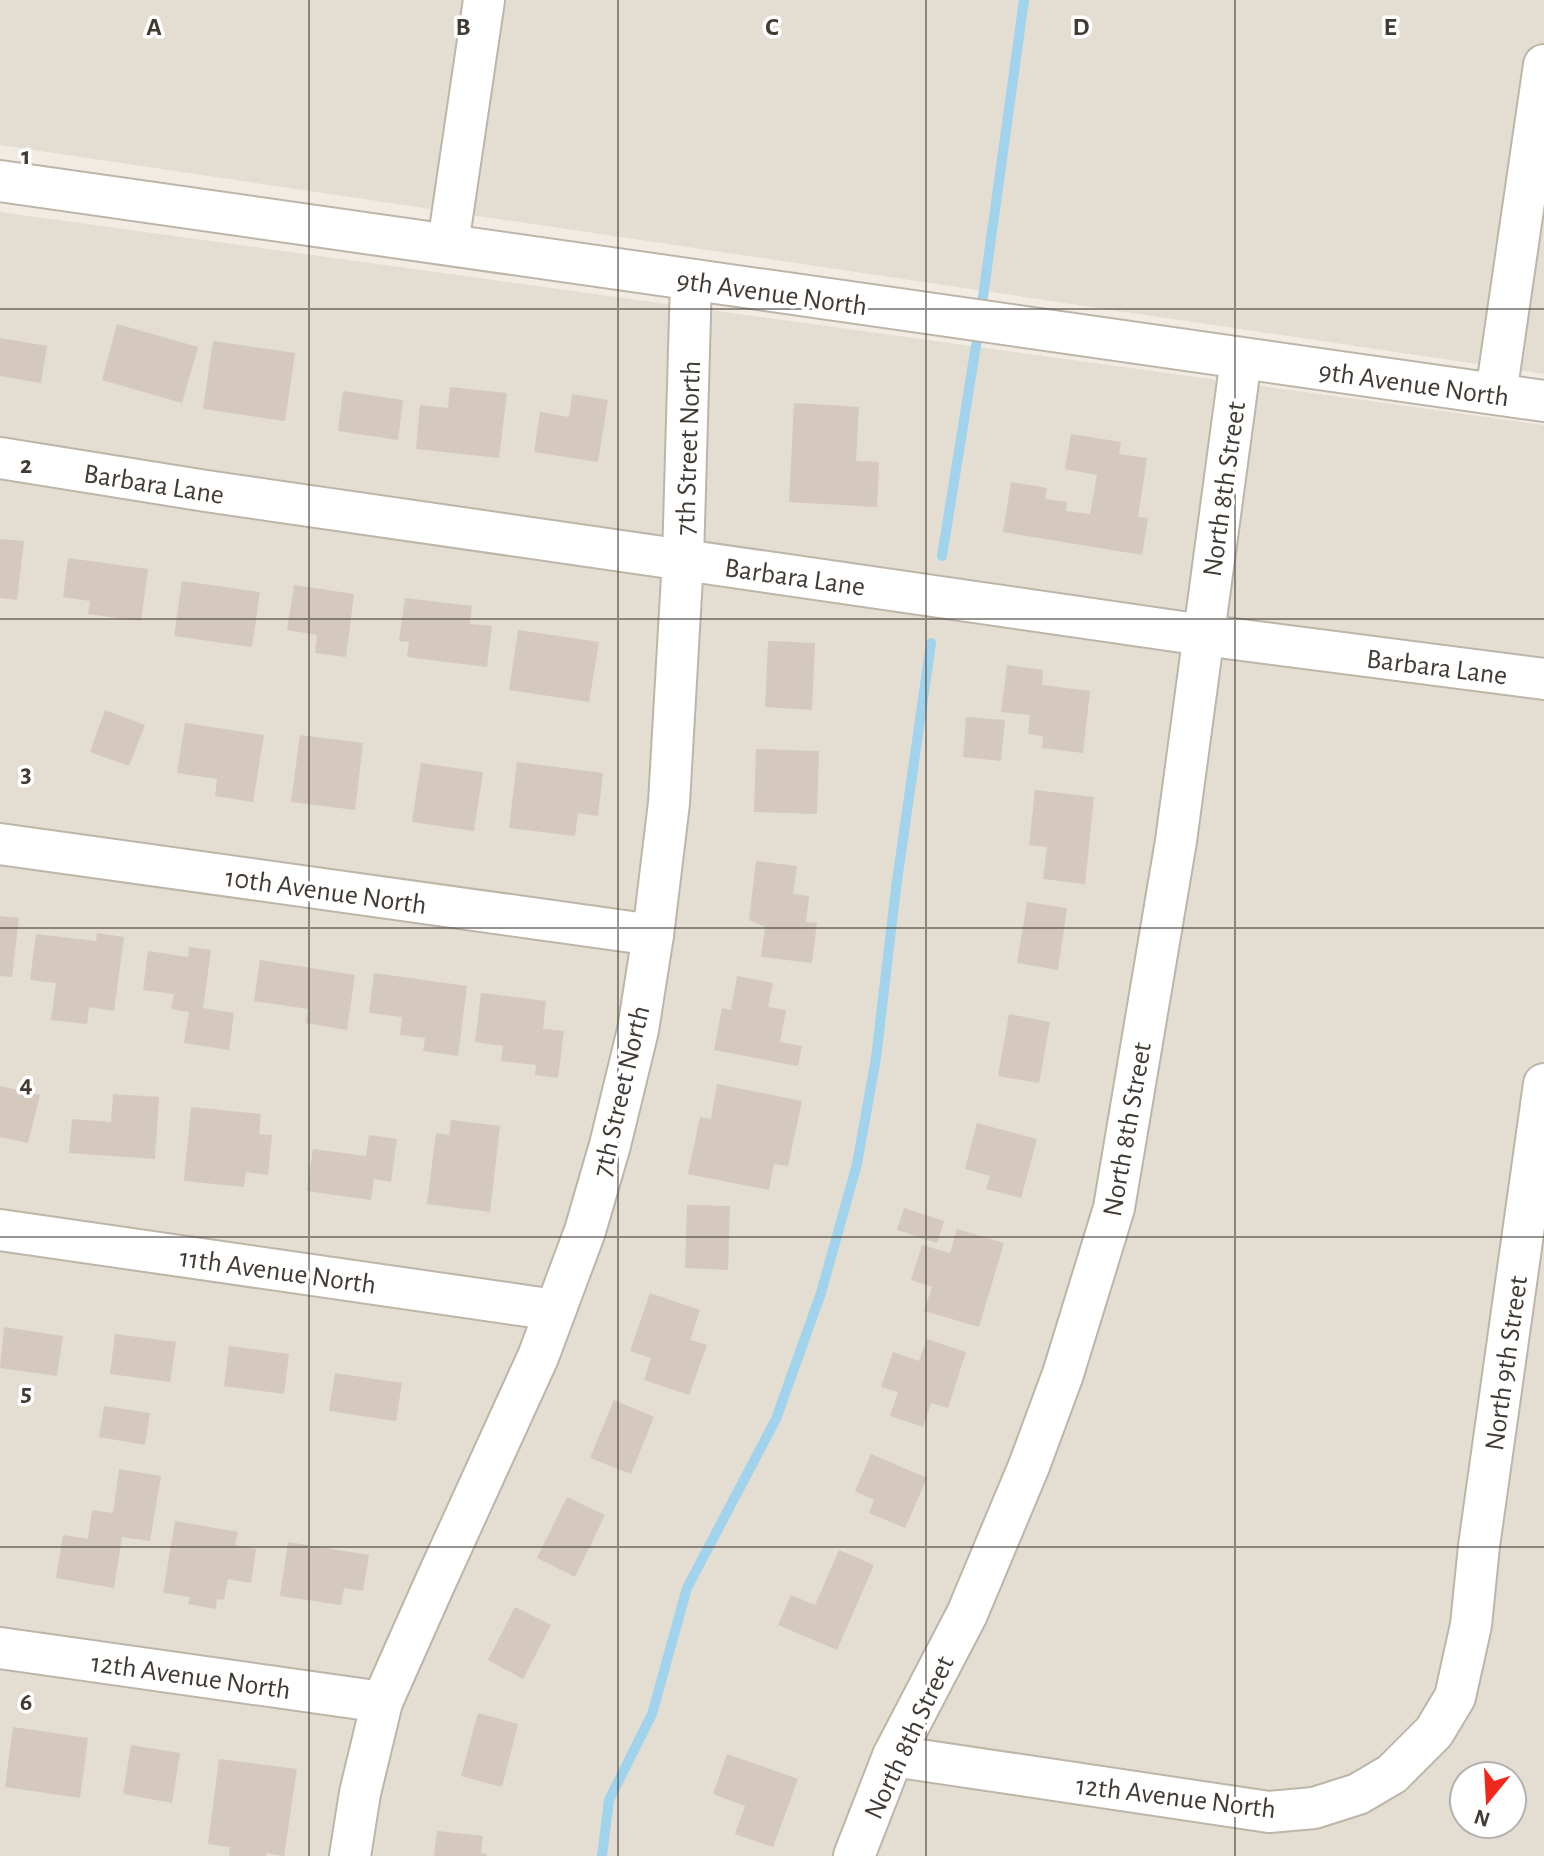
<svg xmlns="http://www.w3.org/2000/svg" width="1544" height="1856" viewBox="0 0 1544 1856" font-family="'Alegreya Sans',sans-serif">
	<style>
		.residential { fill: #e4ddd1; fill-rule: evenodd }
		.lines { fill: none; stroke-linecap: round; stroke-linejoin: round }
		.stream { stroke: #a1d4ec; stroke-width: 10 }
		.building { fill: #d4c9bc }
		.street-casing { stroke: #beb5a9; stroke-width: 44 }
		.street { stroke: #fff; stroke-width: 40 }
		.grid { fill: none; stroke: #423b34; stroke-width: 2; stroke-opacity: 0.55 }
		.labels { text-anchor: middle; stroke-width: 7; stroke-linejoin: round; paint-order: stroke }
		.street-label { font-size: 28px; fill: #423b34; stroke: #fff }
		.grid-label { font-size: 26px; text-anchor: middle; font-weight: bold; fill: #423b34; stroke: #fff; stroke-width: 7; stroke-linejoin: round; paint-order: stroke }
	</style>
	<rect width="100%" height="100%" fill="#f1ebe3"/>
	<g class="residential">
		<path d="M0 0H1544V374L0 145Z"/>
		<path d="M0 212 1544 425V1856H0ZM1464 1776H1512V1824H1464Z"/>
	</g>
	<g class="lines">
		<g class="stream">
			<path d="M981 311 1024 0"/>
			<path d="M942 556 979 327"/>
			<path d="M602 1856 609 1800 652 1714 687 1588 776 1419 821 1293 857 1164 876 1058 896 888 931 643"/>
		</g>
	</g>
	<g class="building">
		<path d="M117 324 198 347 182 403 102 380Z"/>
		<path d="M0 338 47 346 41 383 0 376Z"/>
		<path d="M213 341 295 353 285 421 203 409Z"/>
		<path d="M450 387 507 393 499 458 416 449 420 405 448 408Z"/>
		<path d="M343 391 403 400 398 440 338 431Z"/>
		<path d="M572 394 608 400 598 462 534 452 540 412 569 417Z"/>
		<path d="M794 403 859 407 856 461 879 462 877 507 789 502Z"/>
		<path d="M1071 434 1121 442 1119 454 1147 458 1138 517 1148 518 1142 555 1003 532 1011 482 1047 488 1045 499 1067 502 1066 511 1090 514 1097 475 1065 469Z"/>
		<path d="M0 539 24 541 17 600 0 598Z"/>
		<path d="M68 558 148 569 141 621 88 614 90 601 63 597Z"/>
		<path d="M182 581 260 592 252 647 174 636Z"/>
		<path d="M294 585 354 594 346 657 315 653 317 635 287 630Z"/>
		<path d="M405 598 472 606 470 624 492 626 487 667 407 657 409 642 399 641Z"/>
		<path d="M518 630 599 642 589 702 509 690Z"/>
		<path d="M768 641 815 643 812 710 765 707Z"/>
		<path d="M1007 665 1043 670 1042 685 1090 691 1083 753 1042 748 1043 736 1028 734 1030 715 1001 712Z"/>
		<path d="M105 710 145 725 129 766 90 752Z"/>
		<path d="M966 717 1005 720 1001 761 963 757Z"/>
		<path d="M185 723 264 735 253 802 215 796 217 779 177 773Z"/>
		<path d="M300 735 363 743 355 810 291 802Z"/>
		<path d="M756 749 819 751 817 814 754 812Z"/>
		<path d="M517 762 603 773 598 816 578 813 575 836 509 828Z"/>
		<path d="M421 763 483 772 474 831 412 822Z"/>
		<path d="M1035 790 1094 797 1085 884 1043 879 1047 847 1029 845Z"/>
		<path d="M756 861 797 866 793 894 809 896 806 922 817 923 812 963 761 957 765 927 749 920Z"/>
		<path d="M1027 902 1067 908 1058 970 1017 963Z"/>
		<path d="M0 916 19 918 12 977 0 976Z"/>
		<path d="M97 933 124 937 114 1011 89 1007 87 1024 51 1020 56 983 30 980 36 934 96 941Z"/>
		<path d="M189 947 211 950 203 1008 234 1013 229 1050 184 1043 189 1012 171 1009 174 994 143 990 148 951 188 957Z"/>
		<path d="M260 960 355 975 347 1030 306 1023 308 1009 254 1001Z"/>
		<path d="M374 973 467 986 458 1056 423 1051 425 1038 400 1035 402 1017 369 1013Z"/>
		<path d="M737 976 773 983 768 1007 786 1010 780 1042 802 1046 798 1066 714 1050 722 1008 731 1010Z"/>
		<path d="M481 993 546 1001 543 1029 564 1031 558 1078 535 1075 536 1065 501 1061 503 1046 475 1042Z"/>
		<path d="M1009 1014 1050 1022 1039 1083 998 1076Z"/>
		<path d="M717 1084 802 1101 788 1166 774 1164 769 1190 688 1174 700 1117 711 1119Z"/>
		<path d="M0 1086 40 1095 28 1143 0 1137Z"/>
		<path d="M113 1094 159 1097 155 1159 69 1153 72 1119 111 1122Z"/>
		<path d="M191 1107 261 1114 259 1134 272 1135 268 1175 246 1172 244 1187 184 1181Z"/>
		<path d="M451 1120 500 1126 490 1212 427 1204 436 1133 449 1135Z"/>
		<path d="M977 1123 1037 1139 1021 1198 986 1189 990 1176 965 1169Z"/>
		<path d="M369 1135 397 1139 391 1182 374 1179 371 1200 307 1191 313 1149 366 1156Z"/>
		<path d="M687 1205 730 1206 728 1270 685 1268Z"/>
		<path d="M904 1208 944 1221 937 1243 897 1230Z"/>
		<path d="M957 1229 1004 1243 979 1327 924 1311 932 1287 911 1280 922 1245 950 1253Z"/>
		<path d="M650 1293 700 1310 690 1340 707 1345 689 1395 644 1380 651 1358 630 1351Z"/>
		<path d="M4 1327 63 1336 57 1376 0 1368Z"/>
		<path d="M115 1334 176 1342 170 1382 110 1374Z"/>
		<path d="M927 1339 966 1352 948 1408 931 1403 923 1427 890 1416 898 1392 881 1387 893 1352 919 1361Z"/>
		<path d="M229 1346 289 1354 284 1394 224 1386Z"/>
		<path d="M335 1373 402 1383 396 1421 329 1411Z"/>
		<path d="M614 1400 654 1417 631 1474 590 1458Z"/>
		<path d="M104 1406 150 1413 145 1445 99 1437Z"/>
		<path d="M871 1454 927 1478 905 1528 869 1513 874 1500 855 1491Z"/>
		<path d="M119 1469 161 1476 150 1541 122 1537 114 1588 56 1578 63 1535 88 1539 92 1510 113 1513Z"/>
		<path d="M567 1497 605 1515 575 1577 537 1558Z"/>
		<path d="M175 1521 238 1532 235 1545 256 1549 251 1583 228 1579 224 1600 217 1599 216 1609 188 1604 190 1597 163 1593Z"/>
		<path d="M288 1542 369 1555 363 1591 344 1588 341 1605 280 1596Z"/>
		<path d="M839 1550 874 1565 837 1650 778 1625 791 1595 815 1605Z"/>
		<path d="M515 1607 551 1625 523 1679 488 1660Z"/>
		<path d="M478 1713 518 1724 502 1787 461 1776Z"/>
		<path d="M13 1727 88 1738 80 1798 5 1787Z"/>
		<path d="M131 1745 180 1753 172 1803 123 1794Z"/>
		<path d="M727 1754 798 1779 773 1847 735 1834 745 1806 713 1794Z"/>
		<path d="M219 1759 297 1769 284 1856 266 1853V1856H229L230 1847 208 1844Z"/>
		<path d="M437 1831 483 1836 481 1853 487 1854V1856H434Z"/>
	</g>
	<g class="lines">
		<defs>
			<g id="street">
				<path d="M0 181 1544 401"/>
				<path d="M448 244 484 0"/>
				<path d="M1496 394 1544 65"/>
				<path d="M0 458 206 491 1203 635 1544 679"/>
				<path d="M0 844 653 935"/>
				<path d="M0 1230 555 1310"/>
				<path d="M0 1648 382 1702"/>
				<path d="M893 1756 1269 1812 1314 1808 1358 1794 1392 1774 1434 1732 1455 1697 1471 1625 1479 1546 1544 1084"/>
				<path d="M350 1856 360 1793 382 1702 434 1585 538 1357 585 1231 610 1145 638 1030 653 935 669 803 683 559 691 281"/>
				<path d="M854 1856 893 1756 967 1614 1029 1466 1063 1374 1114 1208 1176 841 1241 359"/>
			</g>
		</defs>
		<use href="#street" class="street-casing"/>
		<use href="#street" class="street"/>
	</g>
	<path class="grid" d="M309 0V1856M618 0V1856M926 0V1856M1235 0V1856M0 309H1544M0 619H1544M0 928H1544M0 1237H1544M0 1547H1544"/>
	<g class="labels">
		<g class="street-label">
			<text transform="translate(772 292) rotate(8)" y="10">9th Avenue North</text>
			<text transform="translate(1414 383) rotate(8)" y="10">9th Avenue North</text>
			<text transform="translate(687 448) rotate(-88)" y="10">7th Street North</text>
			<text transform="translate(154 483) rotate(9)" y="10">Barbara Lane</text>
			<text transform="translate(1223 489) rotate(-82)" y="10">North 8th Street</text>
			<text transform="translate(795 576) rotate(8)" y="10">Barbara Lane</text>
			<text transform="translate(1437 666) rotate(7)" y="10">Barbara Lane</text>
			<text transform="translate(326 890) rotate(8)" y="10">10th Avenue North</text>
			<text transform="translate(620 1091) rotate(-77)" y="10">7th Street North</text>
			<text transform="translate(1126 1129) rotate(-80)" y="10">North 8th Street</text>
			<text transform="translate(278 1270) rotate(8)" y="10">11th Avenue North</text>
			<text transform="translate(1505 1363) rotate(-82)" y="10">North 9th Street</text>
			<text transform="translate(191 1675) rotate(8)" y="10">12th Avenue North</text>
			<text transform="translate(908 1737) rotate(-65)" y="10">North 8th Street</text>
			<text transform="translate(1176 1796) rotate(7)" y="10">12th Avenue North</text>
		</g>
	</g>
	<g class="grid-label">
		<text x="154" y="35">A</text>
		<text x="463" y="35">B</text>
		<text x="772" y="35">C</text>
		<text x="1081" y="35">D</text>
		<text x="1390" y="35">E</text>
		<text x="26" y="164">1</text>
		<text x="26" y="473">2</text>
		<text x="26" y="782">3</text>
		<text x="26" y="1092">4</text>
		<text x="26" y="1401">5</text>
		<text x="26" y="1710">6</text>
	</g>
	<g transform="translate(1488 1800) rotate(198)"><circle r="38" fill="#ffffff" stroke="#b3b1ae" stroke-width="2"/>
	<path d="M0-6L14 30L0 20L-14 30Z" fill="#f0281b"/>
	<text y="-12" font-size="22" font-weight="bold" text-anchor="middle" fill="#423b34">N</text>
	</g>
</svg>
